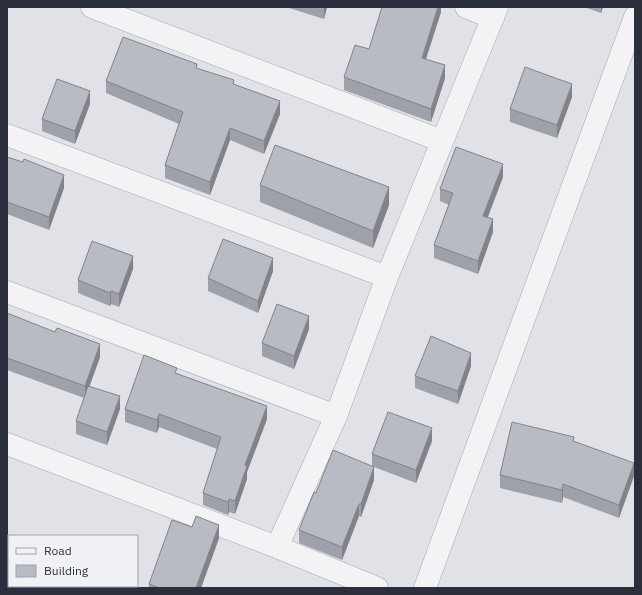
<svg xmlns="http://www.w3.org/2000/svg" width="642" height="595" viewBox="0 0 642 595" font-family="'IBM Plex Sans',sans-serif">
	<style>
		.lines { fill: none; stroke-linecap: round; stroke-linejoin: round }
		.minor-casing { stroke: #a6a9b1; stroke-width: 23 }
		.minor { stroke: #f3f3f6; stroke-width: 22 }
		.wall { fill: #9ea1a9 }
		.shaded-wall { fill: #818389 }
		.building { fill: #b8bbc4; stroke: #818389 }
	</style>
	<rect width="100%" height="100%" fill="#e0e2e8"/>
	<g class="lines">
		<defs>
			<g id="minor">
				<path d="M92 7 442 141"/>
				<path d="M466 7 493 18"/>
				<path d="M7 135 387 277"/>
				<path d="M7 292 336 416 387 277 497 7"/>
				<path d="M7 444 277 547 377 588"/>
				<path d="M277 547 336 416"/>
				<path d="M425 588 635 17"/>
			</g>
		</defs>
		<use href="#minor" class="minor-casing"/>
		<use href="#minor" class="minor"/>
	</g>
	<g class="wall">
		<path d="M286 7H327L324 19Z"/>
		<path d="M441 7V12L426 59 445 78 431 122 344 90V77L369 49Z"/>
		<path d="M584 7H603L601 13Z"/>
		<path d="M197 68 234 84 280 114 264 154 230 140 210 195 165 178V165L179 124 106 93V81Z"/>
		<path d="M572 97 557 138 510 122V109Z"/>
		<path d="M90 104 75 144 42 131V119Z"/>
		<path d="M7 157 64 188 49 230 7 214Z"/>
		<path d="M503 177 488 217 493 232 478 274 434 258V245L449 205 440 201V189Z"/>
		<path d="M260 185 389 205 373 248 260 202Z"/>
		<path d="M133 269 119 307 111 304 110 306 78 293V280Z"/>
		<path d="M273 271 258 313 208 291V278Z"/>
		<path d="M7 313 100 357 89 386 120 409 107 445 76 434V421L84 398 7 370Z"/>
		<path d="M309 329 294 369 262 356V343Z"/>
		<path d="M471 366 458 404 415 388V376Z"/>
		<path d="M177 373 267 419 247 472V479L235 514 229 512 228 515 203 505V493L217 449 159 427 157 433 125 422V409Z"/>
		<path d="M432 441 416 483 374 467V480L361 517 359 516 342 560 299 543V530L372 466V454Z"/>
		<path d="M574 441 634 476 619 518 563 497 562 503 500 488V475Z"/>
		<path d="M192 527 219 538 201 588H149V584Z"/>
	</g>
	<g class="shaded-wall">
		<path d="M324 7H327L324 19Z"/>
		<path d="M438 7H441V12L422 71V58Z"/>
		<path d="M601 7H603L601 13Z"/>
		<path d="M445 65V78L431 122V109Z"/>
		<path d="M572 84V97L557 138V125Z"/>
		<path d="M90 91V104L75 144V131Z"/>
		<path d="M280 101V114L264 154V141Z"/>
		<path d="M230 128V140L210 195V182Z"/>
		<path d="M503 164V177L483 229V216Z"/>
		<path d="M64 175V188L49 230V217Z"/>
		<path d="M389 187V205L373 248V231Z"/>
		<path d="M493 219V232L478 274V261Z"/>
		<path d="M133 256V269L119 307V294Z"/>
		<path d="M273 258V271L258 313V301Z"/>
		<path d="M111 291V304L110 306V293Z"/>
		<path d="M309 316V329L294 369V356Z"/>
		<path d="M100 344V357L85 399V386Z"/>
		<path d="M471 353V366L458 404V391Z"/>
		<path d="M120 396V409L107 445V432Z"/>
		<path d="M267 406V419L247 472V479L235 514V501L245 465Z"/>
		<path d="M159 414V427L157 433V420Z"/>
		<path d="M432 428V441L416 483V470Z"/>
		<path d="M634 463V476L619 518V505Z"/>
		<path d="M374 467V480L361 517V504Z"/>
		<path d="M563 484V497L562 503V490Z"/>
		<path d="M229 499V512L228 515V502Z"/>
		<path d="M359 504V516L342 560V547Z"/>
		<path d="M219 525V538L201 588H196Z"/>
	</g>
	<g class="building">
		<path d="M382 7H438L422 58 445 65 431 109 344 77 355 45 369 49Z"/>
		<path d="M123 37 197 64 196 68 234 80 233 84 280 101 264 141 230 128 210 182 165 165 183 112 106 81Z"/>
		<path d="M525 67 572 84 557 125 510 109Z"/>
		<path d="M57 79 90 91 75 131 42 119Z"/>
		<path d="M275 145 389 187 373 231 260 185Z"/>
		<path d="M456 147 503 164 483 216 493 219 478 261 434 245 453 193 440 189Z"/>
		<path d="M7 157 23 162 24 159 64 175 49 217 7 202Z"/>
		<path d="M223 239 273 258 258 301 208 278Z"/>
		<path d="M92 241 133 256 119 294 111 291 110 293 78 280Z"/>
		<path d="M277 304 309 316 294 356 262 343Z"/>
		<path d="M7 313 55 332 57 328 100 344 85 386 7 358Z"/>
		<path d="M431 336 471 353 458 391 415 376Z"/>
		<path d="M144 355 177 368 175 373 267 406 245 465 247 466 235 501 229 499 228 502 203 493 221 437 159 414 157 420 125 409Z"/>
		<path d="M88 386 120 396 107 432 76 421Z"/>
		<path d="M388 412 432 428 416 470 372 454Z"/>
		<path d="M512 422 574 437 573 441 634 463 619 505 563 484 562 490 500 475Z"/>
		<path d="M333 450 374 467 361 504H359L342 547 299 530 314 492 316 493Z"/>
		<path d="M196 516 219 525 196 588H159L149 584 172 520 192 527Z"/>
	</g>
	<rect width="642" height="595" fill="none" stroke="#2b2f3d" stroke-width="16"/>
	<rect x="8" y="535" width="130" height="52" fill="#f0f1f5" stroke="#a1a3ab"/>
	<rect x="16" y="548" width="20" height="6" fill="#f3f3f6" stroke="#a1a3ab"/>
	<text x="44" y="555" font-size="12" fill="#2b2f3d">Road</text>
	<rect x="16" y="565" width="20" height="12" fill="#b8bbc4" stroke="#a1a3ab"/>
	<text x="44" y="575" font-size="12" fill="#2b2f3d">Building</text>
</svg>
